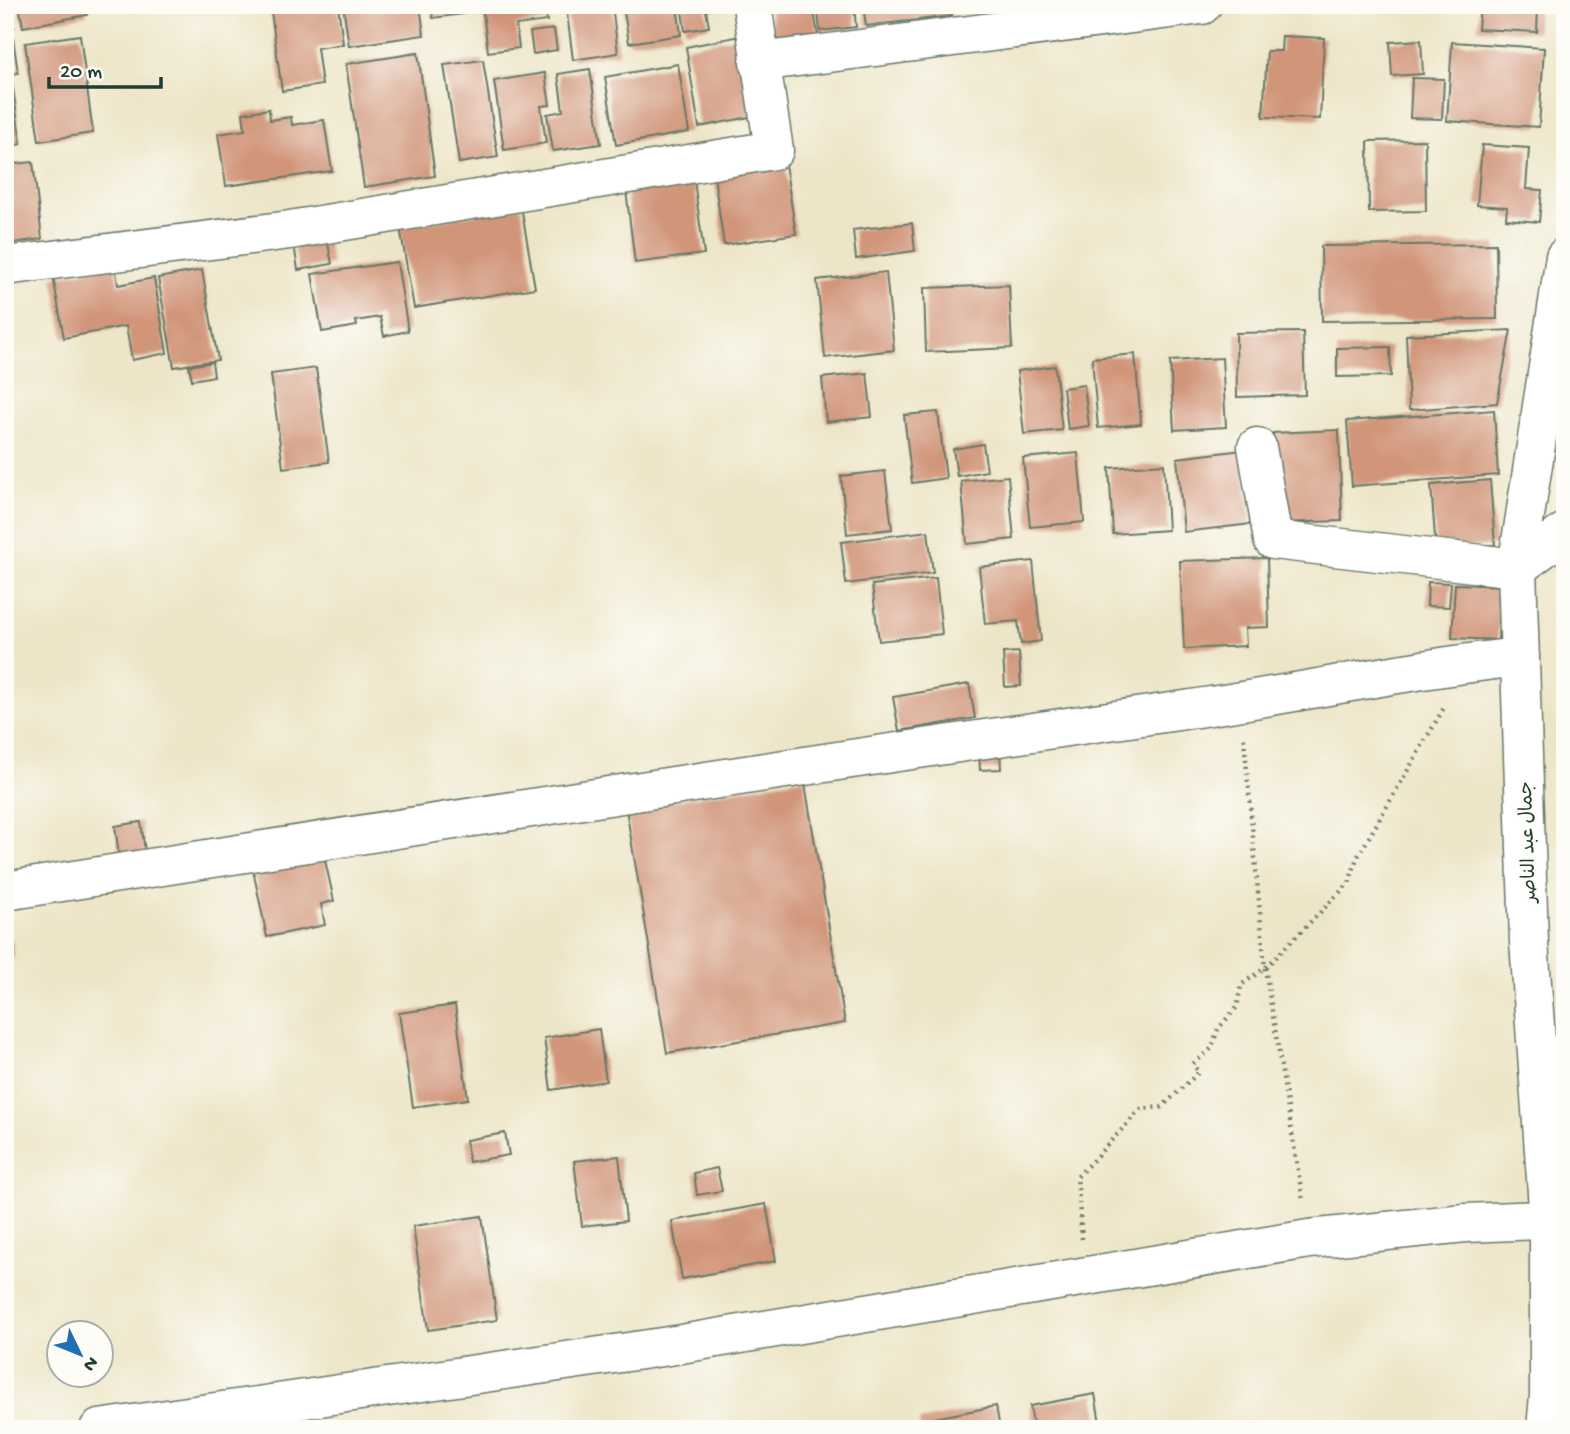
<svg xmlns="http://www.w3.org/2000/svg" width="1570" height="1434" viewBox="0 0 1570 1434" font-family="'Gochi Hand','Playpen Sans Arabic',sans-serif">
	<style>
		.building { fill: #d1967a }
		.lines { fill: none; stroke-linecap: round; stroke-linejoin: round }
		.minor-casing { stroke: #677867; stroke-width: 41 }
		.major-casing { stroke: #677867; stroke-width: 41 }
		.path { stroke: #677867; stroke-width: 4.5; stroke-dasharray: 2 5; stroke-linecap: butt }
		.minor { stroke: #fff; stroke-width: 38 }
		.major { stroke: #fff; stroke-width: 38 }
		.labels { text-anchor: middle; stroke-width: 5; stroke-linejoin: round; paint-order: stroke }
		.street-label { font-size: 19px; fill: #1f3d34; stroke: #fdfcf7 }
	</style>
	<rect width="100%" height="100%" fill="#fdfcf7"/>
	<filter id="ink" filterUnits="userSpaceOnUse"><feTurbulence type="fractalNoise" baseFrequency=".0143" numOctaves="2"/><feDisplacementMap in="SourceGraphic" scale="14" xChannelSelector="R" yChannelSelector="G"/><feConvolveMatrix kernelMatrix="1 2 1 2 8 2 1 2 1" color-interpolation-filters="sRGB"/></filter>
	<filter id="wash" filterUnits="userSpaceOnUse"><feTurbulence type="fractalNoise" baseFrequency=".00686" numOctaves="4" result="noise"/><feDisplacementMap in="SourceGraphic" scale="28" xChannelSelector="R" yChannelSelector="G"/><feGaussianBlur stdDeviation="1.57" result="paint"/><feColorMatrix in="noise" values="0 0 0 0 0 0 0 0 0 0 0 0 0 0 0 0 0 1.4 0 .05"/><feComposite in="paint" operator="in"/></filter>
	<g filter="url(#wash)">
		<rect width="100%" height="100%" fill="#ede5c7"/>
		<g id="blocks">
			<g class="building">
				<path d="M19 5H85L87 15 23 27Z"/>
				<path d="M270 5H338L343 44 317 48 322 85 282 91Z"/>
				<path d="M343 5H420L424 35 349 46Z"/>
				<path d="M431 5H462L464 14 433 18Z"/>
				<path d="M482 5H545L547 21 516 25 519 48 488 52Z"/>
				<path d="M566 5H612L618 53 573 60Z"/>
				<path d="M623 5H677L681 35 629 43Z"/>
				<path d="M681 5H729V7L706 10 709 27 685 31Z"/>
				<path d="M769 5H813L818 36 775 42Z"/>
				<path d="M817 5H854L856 27 820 31Z"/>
				<path d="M863 5H951L952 16 866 26Z"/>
				<path d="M1480 5H1538L1537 32 1478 29Z"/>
				<path d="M554 29 557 50 533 54 530 32Z"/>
				<path d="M80 35 93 133 39 141 25 43Z"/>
				<path d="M745 35 760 115 699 127 686 47Z"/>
				<path d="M1282 36 1324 38 1320 119 1263 117 1267 51H1281Z"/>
				<path d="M13 38 18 73 5 75V39Z"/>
				<path d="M1421 40 1423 74 1392 76 1390 42Z"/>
				<path d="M1452 42 1544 48 1539 127 1447 121Z"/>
				<path d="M418 53 435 176 364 187 346 64Z"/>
				<path d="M483 60 498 157 459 163 444 65Z"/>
				<path d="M678 64 689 132 616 145 605 77Z"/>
				<path d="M590 69 601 144 553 151 547 114 563 111 558 74Z"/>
				<path d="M545 73 550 105 541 106 546 143 504 150 494 81Z"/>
				<path d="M1412 78 1444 79 1442 119 1410 118Z"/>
				<path d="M12 81 21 144 5 147V82Z"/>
				<path d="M269 109 270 120 291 117 292 125 324 120 332 171 226 186 218 134 245 130 243 113Z"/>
				<path d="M1425 140 1426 211 1369 212 1368 141Z"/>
				<path d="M1482 145 1529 148 1526 189 1542 190 1539 222 1506 219 1507 207 1477 205Z"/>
				<path d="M783 151 796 234 724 245 712 162Z"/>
				<path d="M33 162 42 239 5 244V165Z"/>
				<path d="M694 180 704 254 635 263 626 190Z"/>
				<path d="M521 206 535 288 414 308 400 227Z"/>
				<path d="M912 223 915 251 856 259 853 230Z"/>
				<path d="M327 238 332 264 298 270 294 244Z"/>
				<path d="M1496 244 1497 319 1322 321 1321 246Z"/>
				<path d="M397 262 408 331 384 336 380 317 356 321 357 326 322 332 312 274Z"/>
				<path d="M115 265 118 285 154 278 167 353 132 360 126 326 64 338 53 277Z"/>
				<path d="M202 270 218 360 174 367 158 278Z"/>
				<path d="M886 272 894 350 825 358 817 280Z"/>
				<path d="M1009 285 1012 348 926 352 924 288Z"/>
				<path d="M1511 330 1497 403 1409 410 1406 335Z"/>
				<path d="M1303 332 1305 395 1237 397 1236 333Z"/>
				<path d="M1390 347 1391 376 1337 377V348Z"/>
				<path d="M1135 354 1141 424 1098 428 1092 358Z"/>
				<path d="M1222 358 1226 427 1174 430 1170 361Z"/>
				<path d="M212 362 214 376 192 380 189 366Z"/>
				<path d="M1055 366 1062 430 1024 434 1017 371Z"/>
				<path d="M316 368 329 462 283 468 271 374Z"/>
				<path d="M867 373 872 417 826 422 822 378Z"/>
				<path d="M1084 385 1089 426 1068 429 1063 388Z"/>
				<path d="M1494 410 1498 475 1352 486 1347 421Z"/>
				<path d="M938 412 946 478 912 483 904 415Z"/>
				<path d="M1339 430 1342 521 1277 523 1273 433Z"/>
				<path d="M983 444 987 471 957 476 953 449Z"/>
				<path d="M1243 450 1251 524 1184 532 1177 458Z"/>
				<path d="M1078 453 1084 522 1030 527 1023 458Z"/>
				<path d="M1164 464 1168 530 1113 534 1109 468Z"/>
				<path d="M885 471 892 529 847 534 841 476Z"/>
				<path d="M1008 476 1014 539 967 544 961 481Z"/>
				<path d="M1490 480 1495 545 1436 550 1431 485Z"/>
				<path d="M928 531 933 573 846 584 841 542Z"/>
				<path d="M1267 558 1269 627 1245 628 1246 646 1184 649 1180 561Z"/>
				<path d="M1033 561 1041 641 1021 644 1018 621 985 624 979 567Z"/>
				<path d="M936 578 942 634 879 641 872 585Z"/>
				<path d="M1428 582 1451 583 1449 607 1427 606Z"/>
				<path d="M1455 584 1501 586 1498 640 1452 638Z"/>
				<path d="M1019 652 1021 686 1005 687 1003 653Z"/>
				<path d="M969 684 975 718 899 731 893 697Z"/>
				<path d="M1000 749 1001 769 980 770 979 751Z"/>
				<path d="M804 778 845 1023 667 1053 626 809Z"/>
				<path d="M141 822 145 852 119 856 115 826Z"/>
				<path d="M323 851 334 901 321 904 325 925 267 937 252 865Z"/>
				<path d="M12 940 14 957 5 958V941Z"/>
				<path d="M455 1005 468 1099 413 1107 399 1013Z"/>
				<path d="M599 1029 606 1081 551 1090 544 1038Z"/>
				<path d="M505 1133 509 1155 469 1162 466 1140Z"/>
				<path d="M619 1156 626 1221 582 1226 574 1161Z"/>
				<path d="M717 1168 722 1191 697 1195 694 1173Z"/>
				<path d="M766 1204 776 1261 682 1279 672 1221Z"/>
				<path d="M482 1216 497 1320 428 1330 413 1226Z"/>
				<path d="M1095 1394 1101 1429H1034L1030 1406Z"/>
				<path d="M996 1406 1000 1429H920L919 1421Z"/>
			</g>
		</g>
	</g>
	<g filter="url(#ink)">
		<use href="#blocks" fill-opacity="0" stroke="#677867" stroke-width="2"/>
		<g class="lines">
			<defs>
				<g id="minor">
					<path d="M759 62 1202 5"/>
					<path d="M5 266 290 230 774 150 752 5"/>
					<path d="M1257 447 1273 540 1517 568 1565 532"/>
					<path d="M5 891C396 829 786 767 1178 711 1292 695 1405 669 1520 657"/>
				</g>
				<g id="major">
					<path d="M99 1429 669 1346 1309 1239 1465 1223 1565 1219"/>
					<path d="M1546 1429 1549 1396V1221L1529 942 1517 568 1565 257"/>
				</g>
			</defs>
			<use href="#minor" class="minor-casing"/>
			<use href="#major" class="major-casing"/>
			<g class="path">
				<path d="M5 29 13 27 10 5"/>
				<path d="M1244 738 1265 968 1303 1201"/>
				<path d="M1082 1239 1077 1177 1141 1109 1162 1107 1199 1072 1193 1064 1211 1049 1218 1029 1237 1007 1241 985 1265 968 1349 883 1357 858 1445 706"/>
			</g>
			<use href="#minor" class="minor"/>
			<use href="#major" class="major"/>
		</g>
	</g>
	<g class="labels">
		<g class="street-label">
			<text transform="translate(1526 842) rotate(-92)" y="7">جمال عبد الناصر</text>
		</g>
	</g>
	<rect width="1570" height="1434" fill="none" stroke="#fdfcf7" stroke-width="28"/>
	<g transform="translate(80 1354) rotate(133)"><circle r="33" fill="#fdfcf7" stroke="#a4b0a9" stroke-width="2"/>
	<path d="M0-5L12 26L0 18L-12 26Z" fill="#1f6fb2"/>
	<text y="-10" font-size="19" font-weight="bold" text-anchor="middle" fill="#1f3d34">N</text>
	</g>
	<path d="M49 77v10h112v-10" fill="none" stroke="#1f3d34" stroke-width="3.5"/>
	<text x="60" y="77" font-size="21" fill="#1f3d34" stroke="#fdfcf7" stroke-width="5" paint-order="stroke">20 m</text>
</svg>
